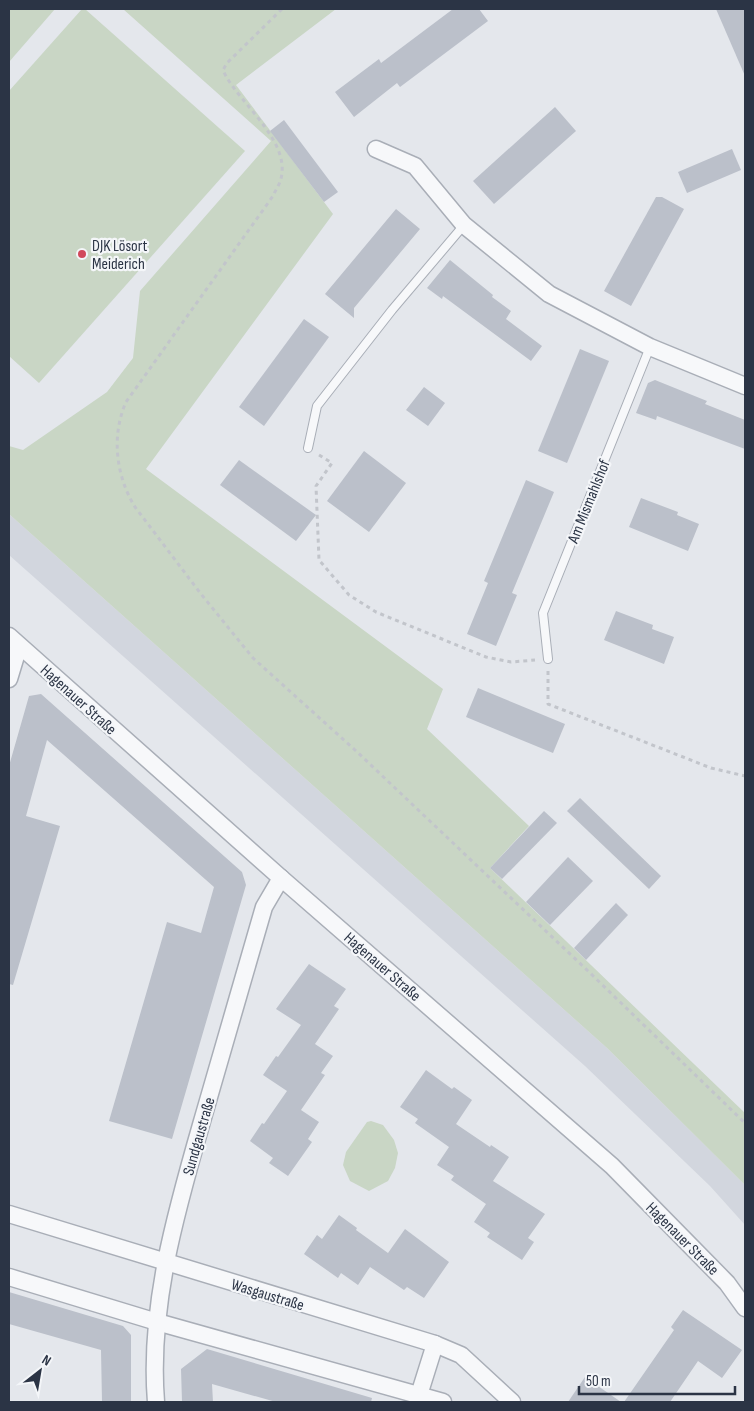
<svg xmlns="http://www.w3.org/2000/svg" width="754" height="1411" viewBox="0 0 754 1411" font-family="'Sofia Sans Condensed',sans-serif">
	<style>
		.built { fill: #d2d6de }
		.green { fill: #c9d6c5 }
		.building { fill: #bbc0ca }
		.lines { fill: none; stroke-linecap: round; stroke-linejoin: round }
		.lane-casing { stroke: #a9aeb7; stroke-width: 10 }
		.street-casing { stroke: #a9aeb7; stroke-width: 19 }
		.path { stroke: #c2c5cb; stroke-width: 3; stroke-dasharray: 4 4; stroke-linecap: butt }
		.lane { stroke: #f7f8fa; stroke-width: 8 }
		.street { stroke: #f7f8fa; stroke-width: 16 }
		.poi-dot { fill: #d1495b; stroke: #f4f6f9; stroke-width: 2 }
		.labels { text-anchor: middle; stroke-width: 4.5; stroke-linejoin: round; paint-order: stroke }
		.poi-label { font-size: 16px; fill: #2b3445; stroke: #f4f6f9; text-anchor: start }
		.street-label { font-size: 16px; fill: #2b3445; stroke: #f4f6f9 }
	</style>
	<rect width="100%" height="100%" fill="#e4e7ec"/>
	<path class="built" d="M9 514 607 1048 745 1185V1225L710 1186 585 1066 9 555Z"/>
	<g class="green">
		<path d="M9 9H55L9 62Z"/>
		<path d="M82 9H85L245 151 39 383 9 356V91Z"/>
		<path d="M123 9H336L236 85 333 214 146 469 443 689 427 729 529 826 490 868 745 1113V1185L607 1048 9 514V446L23 450 107 392 133 358 140 291 271 141Z"/>
		<path d="M371 1121 383 1125 394 1140 398 1153 395 1168 388 1181 369 1191 350 1181 343 1165 346 1152 367 1122Z"/>
	</g>
	<g class="building">
		<path d="M453 9H479L488 21 400 87 397 83 354 117 335 92 379 59 381 63Z"/>
		<path d="M716 9H745V76Z"/>
		<path d="M555 107 576 131 494 204 473 181Z"/>
		<path d="M284 120 338 192 324 202 270 131Z"/>
		<path d="M732 149 741 170 687 193 678 172Z"/>
		<path d="M656 197H662L684 209 631 306 604 291Z"/>
		<path d="M396 209 420 229 354 308V318L325 294Z"/>
		<path d="M450 260 493 295 492 297 511 311 506 319 542 346 531 361 443 296 442 299 427 288Z"/>
		<path d="M304 319 329 337 264 426 239 407Z"/>
		<path d="M580 349 609 361 567 463 538 451Z"/>
		<path d="M655 380 707 401 705 404 745 420V449L657 416 656 420 636 413 648 383Z"/>
		<path d="M424 387 445 403 428 426 406 410Z"/>
		<path d="M364 451 406 483 369 532 327 501Z"/>
		<path d="M239 460 316 515 296 541 220 485Z"/>
		<path d="M526 480 554 492 512 593 517 595 496 646 467 634 488 583 484 581Z"/>
		<path d="M641 498 678 512 677 515 699 524 688 551 629 527Z"/>
		<path d="M616 611 653 625 652 629 674 637 664 664 604 640Z"/>
		<path d="M478 688 565 724 553 753 466 717Z"/>
		<path d="M41 694 242 872 246 885 172 1139 109 1121 167 922 201 933 214 887 47 740 26 816 60 826 13 985 9 984V766L29 696Z"/>
		<path d="M580 798 661 876 649 889 567 811Z"/>
		<path d="M544 811 557 823 502 879 490 868Z"/>
		<path d="M568 857 593 881 550 925 526 902Z"/>
		<path d="M616 903 628 915 586 960 574 948Z"/>
		<path d="M309 964 346 989 334 1006 339 1009 315 1044 333 1056 321 1073 325 1075 301 1110 319 1122 308 1139 312 1142 288 1176 269 1163 273 1158 250 1141 262 1123 264 1124 287 1091 263 1075 276 1056 278 1057 301 1025 276 1009Z"/>
		<path d="M426 1070 452 1089 454 1087 472 1100 456 1124 490 1147 491 1145 509 1157 493 1181 545 1214 528 1238 534 1242 522 1260 487 1237 490 1233 474 1222 486 1204 451 1180 454 1176 437 1165 449 1147 415 1123 418 1119 400 1107Z"/>
		<path d="M339 1215 357 1228 356 1230 388 1253 405 1229 449 1262 424 1298 407 1287 404 1290 370 1267 358 1285 341 1273 338 1278 304 1254 317 1235 322 1239Z"/>
		<path d="M9 1292 123 1326 131 1335V1402H102L101 1350 9 1324Z"/>
		<path d="M683 1310 742 1350 722 1378 698 1361 670 1402H624L674 1330 671 1327Z"/>
		<path d="M207 1349 372 1398 371 1402H276L212 1384 213 1402H182L181 1369Z"/>
		<path d="M585 1377 621 1402H568Z"/>
	</g>
	<g class="lines">
		<defs>
			<g id="lane">
				<path d="M308 448 317 406 392 310 464 225"/>
				<path d="M548 659 543 613 650 347"/>
			</g>
			<g id="street">
				<path d="M376 149 415 166 464 225 549 294 650 347 745 386"/>
				<path d="M9 636 281 878 612 1166 727 1283 745 1308"/>
				<path d="M9 679 19 646"/>
				<path d="M9 1214 435 1344 461 1355 512 1402"/>
				<path d="M9 1277 157 1322 443 1402"/>
				<path d="M419 1395 435 1344"/>
				<path d="M156 1402C148 1304 178 1205 205 1111 225 1043 244 975 264 907L281 878"/>
			</g>
		</defs>
		<use href="#lane" class="lane-casing"/>
		<use href="#street" class="street-casing"/>
		<g class="path">
			<path d="M282 9 227 63 223 70C237 103 294 141 280 182 278 187 275 191 273 196L126 402C111 436 116 476 135 507L201 594 253 658 355 750 588 971 745 1123"/>
			<path d="M319 455 332 463 316 486 319 560 349 595 376 612 486 657 511 662 535 660"/>
			<path d="M548 671V704L711 768 745 776"/>
		</g>
		<use href="#lane" class="lane"/>
		<use href="#street" class="street"/>
	</g>
	<circle class="poi-dot" cx="82" cy="254" r="5"/>
	<g class="labels">
		<g class="poi-label">
			<text x="92" y="251">DJK Lösort<tspan x="92" dy="18">Meiderich</tspan></text>
		</g>
		<g class="street-label">
			<text transform="translate(588 501) rotate(-68)" y="6">Am Mismahlshof</text>
			<text transform="translate(79 699) rotate(42)" y="6">Hagenauer Straße</text>
			<text transform="translate(383 966) rotate(41)" y="6">Hagenauer Straße</text>
			<text transform="translate(198 1136) rotate(-74)" y="6">Sundgaustraße</text>
			<text transform="translate(683 1238) rotate(45)" y="6">Hagenauer Straße</text>
			<text transform="translate(268 1294) rotate(17)" y="6">Wasgaustraße</text>
		</g>
	</g>
	<rect width="754" height="1411" fill="none" stroke="#2b3445" stroke-width="20"/>
	<g transform="translate(40 1371) rotate(31)" stroke="#f4f6f9" stroke-width="4" paint-order="stroke">
	<path d="M0-4L9 19L0 12L-9 19Z" fill="#2b3445"/>
	<text y="-8" font-size="14" font-weight="bold" text-anchor="middle" fill="#2b3445">N</text>
	</g>
	<path d="M579 1386v8h156v-8" fill="none" stroke="#2b3445" stroke-width="2.5"/>
	<text x="586" y="1386" font-size="15" fill="#2b3445" stroke="#f4f6f9" stroke-width="4" paint-order="stroke">50 m</text>
</svg>
